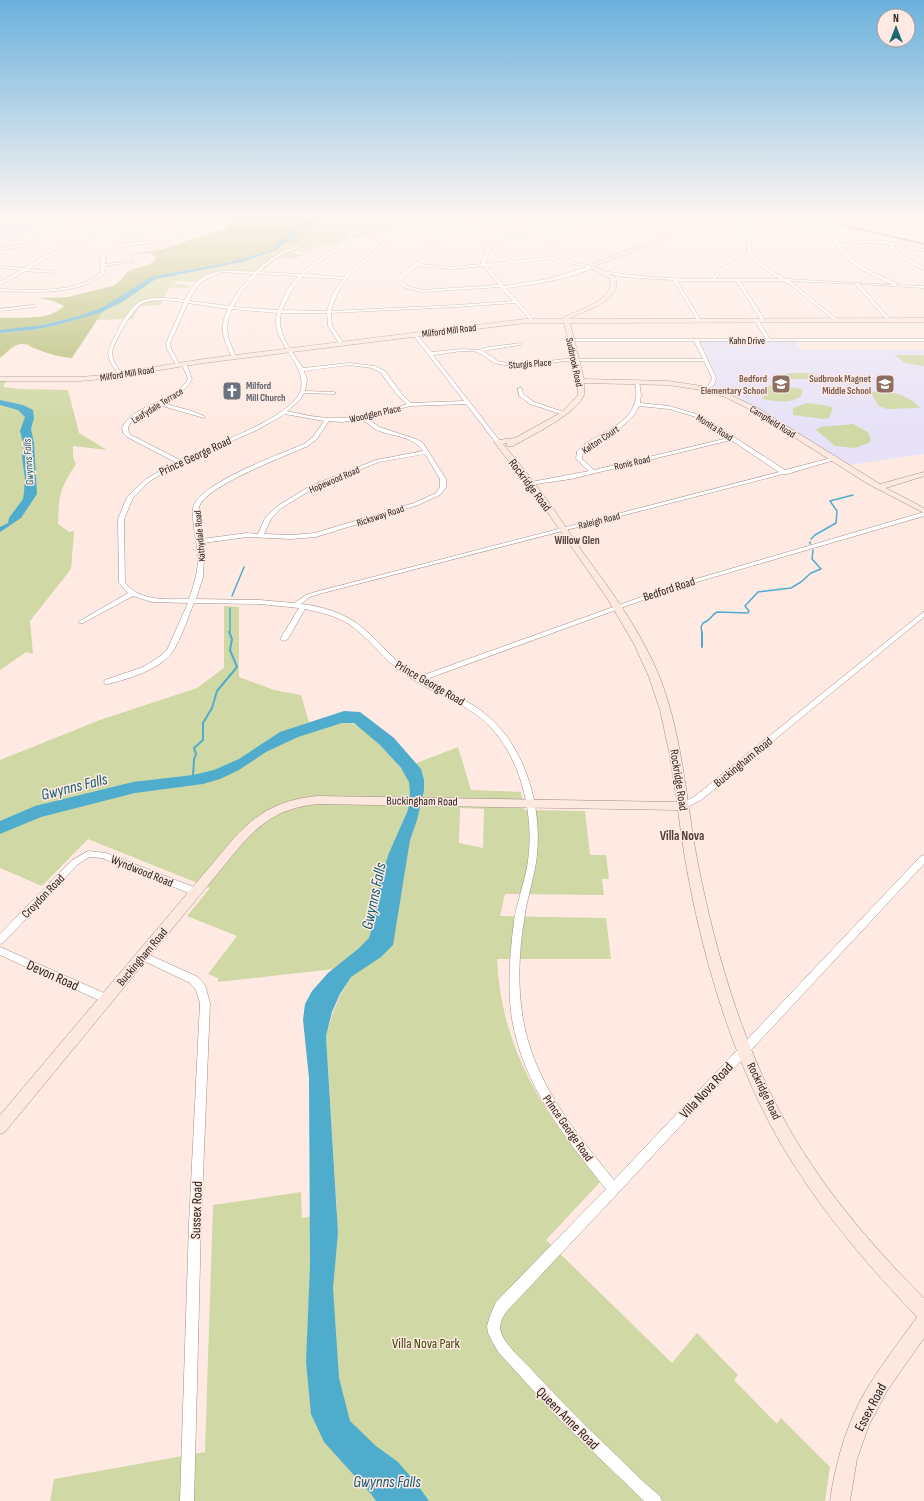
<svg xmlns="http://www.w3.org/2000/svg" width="924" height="1501" viewBox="0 0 924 1501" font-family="'Sofia Sans Condensed',sans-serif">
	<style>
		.education { fill: #e7e2f8 }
		.green { fill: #d0d8a5; fill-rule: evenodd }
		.forest { fill: #b2bc70 }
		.water { fill: #50accd }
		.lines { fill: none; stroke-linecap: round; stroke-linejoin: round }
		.stream-far2 { stroke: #50accd; stroke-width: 1 }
		.stream-far1 { stroke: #50accd; stroke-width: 1.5 }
		.stream { stroke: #50accd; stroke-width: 2 }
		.street-casing { stroke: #a18e87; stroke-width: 1 }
		.secondary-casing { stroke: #a18e87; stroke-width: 1 }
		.street { fill: #fff; fill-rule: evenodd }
		.secondary { fill: #fce8de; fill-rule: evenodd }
		.rail { stroke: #5f5450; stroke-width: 1 }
		.labels { text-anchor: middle; stroke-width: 3; stroke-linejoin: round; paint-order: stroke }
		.far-street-label { font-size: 10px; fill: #27201d; stroke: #ffeae3 }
		.far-education-label { font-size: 10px; font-weight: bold; fill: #785e54; stroke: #ffeae3; text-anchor: end }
		.far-worship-label { font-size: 10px; font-weight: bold; fill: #5b616d; stroke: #ffeae3; text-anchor: start }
		.far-water-label { font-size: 11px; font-style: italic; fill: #115c73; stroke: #ffeae3 }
		.far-neighbourhood-label { font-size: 11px; font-weight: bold; fill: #51413b; stroke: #ffeae3 }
		.street-label { font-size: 12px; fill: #27201d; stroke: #ffeae3 }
		.neighbourhood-label { font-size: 13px; font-weight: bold; fill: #51413b; stroke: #ffeae3 }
		.near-street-label { font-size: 14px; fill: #27201d; stroke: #ffeae3 }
		.near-park-label { font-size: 14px; fill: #3f450a; stroke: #ffeae3 }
		.near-water-label { font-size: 16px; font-style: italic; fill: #115c73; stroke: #ffeae3 }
	</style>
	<rect width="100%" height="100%" fill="#ffeae3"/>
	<g class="education">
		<path d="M0 215H33L61 224 0 241Z"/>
		<path d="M703 341H795L801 350H924V454L849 465 750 404 713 389 712 387 717 379 700 343Z"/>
	</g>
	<g class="green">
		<path d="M304 215H446L451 220 430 223 420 227H396L395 231H369L372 234 368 237H351L345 245 321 244 308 252 292 250 288 252 303 255 295 259 278 258C273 261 266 269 260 271 239 279 222 264 203 283L177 281 173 284 191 285 188 288H169L160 305 140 306 132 319 97 320 104 310 67 321 0 331V320L45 317 66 305 121 285 163 264 171 246 205 235Z"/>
		<path d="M895 355H924V366L905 363Z"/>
		<path d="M786 373H814L818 379H790Z"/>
		<path d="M0 381H6L3 387 20 389 68 390 79 433 107 450 73 446V457L76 464C60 489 59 494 58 524L69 532 73 531 74 532 71 569 30 621 33 654 26 652 0 670Z"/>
		<path d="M772 385 802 389V395C791 405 775 401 762 399L768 386Z"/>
		<path d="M870 392C888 391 907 393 920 408L887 409 879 406Z"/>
		<path d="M807 403 824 405 833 408 829 418 824 419 793 415V408Z"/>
		<path d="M853 424 868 432 871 440 869 443 855 448 835 446 816 430 820 427Z"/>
		<path d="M224 606 239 607V677L274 690 301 695 312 732C323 728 336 721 348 722 362 723 393 758 401 769L458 747 471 790 521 792 524 810 585 811 590 855H606L609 879H602L604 895 505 894 500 916 606 918 611 959H497C501 1047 543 1116 602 1180L546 1240 672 1363 697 1333 738 1375 734 1380 777 1424 781 1418 830 1467 825 1501H50L54 1479 205 1452 213 1205 301 1192 302 1218 337 1212 326 1036C332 1013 338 997 351 977L334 969 218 982V978L208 974 237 936 187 916 210 888 88 839 42 886 0 868V760L100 720 197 688 224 668ZM460 808 484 809 483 848 459 843Z"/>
	</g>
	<g class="forest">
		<path d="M274 215H320L290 230 289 236 279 241 274 248 271 250 231 262 186 270 148 279 103 307 79 316 32 327 0 330V318C16 317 54 321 64 306L53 301 39 298 68 297 112 286C121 283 123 274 131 270 139 266 151 267 156 258L151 253 126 255 163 249 228 228V224L225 223 202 219 200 217 234 218Z"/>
		<path d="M326 215H379C359 218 323 219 308 231 303 234 300 240 295 244H284L296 235 295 232 298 229Z"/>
		<path d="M546 215H579L587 218 567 221Z"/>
		<path d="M103 311 72 358C57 357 44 352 31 347L29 345C15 341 10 350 0 358V333L33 330 53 326Z"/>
	</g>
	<g class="water">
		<path d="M320 215H326L296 230 295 232 296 235 276 250 242 262 156 279 122 302 100 313 53 326 33 330 0 333V330L42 325 79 316 103 307 151 277 231 262 271 250 274 248 279 241 289 236 290 230Z"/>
		<path d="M0 400 23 405 33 410 34 418 31 429 34 443 37 494 21 518 0 532V527L8 523 9 518 23 499 24 492 25 479 22 457 24 447 20 431 25 417 18 410 0 405Z"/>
		<path d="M344 711 360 712 394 738 421 769 424 780V790L417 820 410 840 393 945 381 957 351 977 340 994 332 1012 326 1036 338 1233 333 1288 339 1378 350 1421 376 1446 398 1462 416 1483 429 1501H376L371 1494 324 1442 311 1414 306 1362 310 1265 309 1078 303 1020 305 1004 312 991 328 973 358 949 369 938 373 924 379 883 389 853 408 810 410 792 409 782 401 768 380 745 354 723H342L298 737 266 752 239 770 220 779 203 784 135 793 41 817 0 834V821L35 806 133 782 193 775 214 770 239 759 280 732Z"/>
	</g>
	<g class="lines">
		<path class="stream-far2" d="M312 221 361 215"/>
		<g class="stream-far1">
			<path d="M811 539 815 535 836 523 837 511 830 501 853 495"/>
			<path d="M810 542V544"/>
			<path d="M232 596 244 567"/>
			<path d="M230 633V608"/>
			<path d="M702 633 701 627 703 623C710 621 711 615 717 612L748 613 749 611 745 606 758 592 791 588 801 582 811 573 821 569 812 559 813 550"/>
		</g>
		<g class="stream">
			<path d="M702 632V647"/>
			<path d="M193 776 194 759 196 754 194 748 203 740V723L212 708 217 691 237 667 230 650 232 639 229 632"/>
		</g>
		<defs>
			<g id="street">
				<path d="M78 215H165L164 216H136L107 230 128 235 145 230V232L131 236 140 242 158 240 178 235 184 230 171 215H174L187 229 210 226 212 227 187 231 181 236 170 240 122 247 112 251 105 257V264L132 261 134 262 105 266 104 274C76 296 34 292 0 291V289C33 290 74 294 101 273V257C111 247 122 244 136 242L125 236 103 232 43 260 29 269 53 271 54 273 25 271 0 285V282L21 270 0 268V266L24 268 41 258 99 232 79 230 78 228 103 230 131 216Z"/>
				<path d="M449 215H452L468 225 518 216V215H523L553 227 564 225 583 219 607 216 664 215 727 218 725 219C686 218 583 206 556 236 551 241 554 248 558 252 565 258 573 262 582 264 586 265 590 265 594 267 573 279 530 285 506 288L534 320V321L532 322 515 303 456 307 331 313 332 326 344 344 342 345H340L328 326 327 313H281C276 335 293 351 303 368L349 363 375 366 385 371 401 393 411 403 464 401 413 335V333H415L432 352 462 349 478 350 489 347 521 343V345H519L483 351 498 361 515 365 565 359H703L694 341H571L569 340 571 339H766L754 320 756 319H758L770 339H924V341H699L716 378 714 385 706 390 704 389 710 383 712 378 704 361H565L515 367 494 363 481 354 474 351H462L433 355 500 441V443H496L466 404 410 406 367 418 379 427 416 439 423 443 446 479V487L440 495 418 505 316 537 291 539 247 537 203 543 204 558 203 577 196 599 260 600 294 603 306 595 315 592 779 472 731 440 571 479 529 485 528 484 531 482 589 471 576 459 577 451C596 432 632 427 636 397 637 392 635 386 635 381L637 380 639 381 641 395 640 403 669 406 700 415 785 470 835 457 838 459 787 474H783L319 594 310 597 301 604C322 606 347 614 363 628 382 644 396 664 418 677L672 586 924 512V516L676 588 424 680C446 692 470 700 489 717 526 749 542 808 537 855 535 875 528 894 525 914 519 948 517 985 523 1019 534 1083 575 1132 614 1180L921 856 924 855V864L618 1193 506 1312C501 1319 498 1327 502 1335 509 1349 523 1360 534 1372 570 1412 609 1448 647 1485L660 1496 662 1501H644L562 1422 499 1353 493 1343 488 1333 487 1326 490 1316 496 1302 606 1189C565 1138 523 1085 512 1019 507 987 510 953 514 921 517 901 525 882 528 861 534 818 523 765 494 731 471 703 434 695 406 675 384 661 370 638 349 624 336 616 320 612 305 609L288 639 284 641 280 639 299 608 260 604 194 603C188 617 181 639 173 651 162 669 128 679 108 684H105L104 682 105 680 143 667 159 657 167 650 188 603 152 602 133 596 83 623H79L78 622 128 593 119 583 118 519 127 497 146 479 175 462 127 437 123 433 122 427C124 425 126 421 128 419 143 404 177 399 188 379L182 364 186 363 192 379C186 392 174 397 162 403L192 411 204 416V418L159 405 132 421 128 427 129 433 131 435 180 460C206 447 294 418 301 389 303 379 299 370 295 363 286 346 272 333 277 313L232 309C223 329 228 338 236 357L234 358C231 356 229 352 228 348 221 334 221 323 228 309L188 303 170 343 171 349 180 365 178 366 176 365 167 349 166 343 184 302C172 301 155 298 143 303 134 307 113 342 112 353 112 361 119 369 123 375L119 376 110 362 108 353C112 340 128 306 141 301 154 296 171 298 185 300 200 266 224 270 255 272 268 259 281 251 298 246L299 248C284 252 271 260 259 272L300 274 314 262 337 247 351 232 366 228H390L392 226 394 227C385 252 373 254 355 270 343 281 335 296 331 311L456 305 513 301 500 287 422 292 405 288 398 281C401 269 419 263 428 254 434 248 433 238 441 233 447 229 457 227 465 226L452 219ZM521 217 549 228 493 239 488 244 481 264 453 267 420 264C425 260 431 256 435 249 438 244 437 239 442 235 454 226 504 220 521 217ZM561 227C548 238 545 244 560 256L485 264 492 244 495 241ZM389 230C381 253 359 260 344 277L304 274 316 264 339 249 353 234 366 231ZM562 258 573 264 587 267 548 279 504 286 487 266ZM417 266 453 269 483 266 499 285 422 290 407 286 401 280ZM224 272 253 274 239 290 229 306 189 301C197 283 206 277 224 272ZM257 274 298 276 287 290 278 310 233 307 242 291ZM302 277 343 279 333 293 327 311 282 310 291 291ZM349 365 372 368 381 373 397 395 407 404C378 413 348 421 318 417 308 416 297 413 287 411L300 400 304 393 334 394 336 393 334 392 305 391 307 380 304 371ZM639 406 669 409 696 417 728 438 594 470 582 459 583 452C601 437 629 429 639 406ZM285 414 324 421 313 437 304 444C283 453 194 485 193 509 192 525 197 541 198 557 198 572 194 585 189 599 167 599 141 602 125 583L124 519 133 498 150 481 173 467 257 430ZM362 419C366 422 370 426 375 429 390 437 413 435 423 451L376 460 310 486 276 507 265 518 258 534 247 533 202 539C201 529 198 517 199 508 202 487 288 455 308 446L317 439 329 421 342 422ZM425 454 440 479V487L436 493 414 503 315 533 291 535 264 534 271 519 280 509 314 488 379 462Z"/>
				<path d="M745 215H749L740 220V223L750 241 752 253 757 260 767 268 786 279 893 285C876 277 856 269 843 255 835 247 833 236 824 230 811 222 790 223 781 215 786 215 791 217 796 218 812 222 827 225 836 240L885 241 924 249V251L893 245 903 256 924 267V270C914 266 892 255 889 244L838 242C851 264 874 273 896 283V285L924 286V288L859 284 890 319V321H888L855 284 790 281 837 319V321H835L792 286 784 281H740L765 320 763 321 761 320 736 281H677L701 320 699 321 697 320 673 280 624 277 601 272 603 271C639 277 675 279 711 279L720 269 748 253 746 241 736 223 737 219ZM749 255C758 266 768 272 780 279H715L722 271Z"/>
				<path d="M910 215 924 217V219L911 216Z"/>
				<path d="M40 237 43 238 26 246 0 250V248L24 244Z"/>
				<path d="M34 305 35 307 0 311V309Z"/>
				<path d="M518 388H522L523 394 534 402 567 413 564 415 530 404 519 396Z"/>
				<path d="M924 612V617L701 800 686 808H680L679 806 680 804 695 796 922 613Z"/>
				<path d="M88 851 106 853 199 889 201 892 199 895 196 896 102 858 89 857 77 865 3 943 0 944V934L71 861Z"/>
				<path d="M0 947 111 996 112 999 111 1002 107 1003 103 1002 0 955Z"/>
				<path d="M143 952 198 977 205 985 210 1003 201 1224 194 1501H180L189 1224 200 1003 196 990 190 983 140 959 138 956 140 953Z"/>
			</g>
			<path id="secondary" d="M742 215H751L685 228 650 245 595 266 616 278C620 304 585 309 569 319L924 318V322L570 323 584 379 668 381 702 386 730 395 756 407 880 484 924 472V476L886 488 924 508V513L868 484 751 410 725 397 701 390 668 385 584 383C584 387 585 392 584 395 577 414 530 436 513 446H507V443L503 444C516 460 530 476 542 493 557 513 570 534 584 554 613 593 642 633 660 678 684 741 686 805 699 869 716 953 741 1038 781 1114 818 1183 869 1243 924 1298V1338L887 1391 869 1425 857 1459 850 1501H830C835 1466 844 1433 860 1401 876 1371 898 1344 917 1317 871 1269 828 1219 792 1162 729 1063 692 926 678 810L317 804C283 808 265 819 242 844L5 1132 0 1134V1115L234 838C259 811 280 800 317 796L677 802 670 756 660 710 649 677 634 644 607 598 541 503 494 442 498 440 515 438 562 412 578 395V381L564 323H525L204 363 103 379 80 381H0V377H80L103 375 204 359 525 319H563L564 317C580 309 614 301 610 279L590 268 591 264 646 243 681 226 714 219Z"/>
		</defs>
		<use href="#street" class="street-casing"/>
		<use href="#secondary" class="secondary-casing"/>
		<use href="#street" class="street"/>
		<use href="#secondary" class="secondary"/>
		<path class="rail" d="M799 215 924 244"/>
	</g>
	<linearGradient id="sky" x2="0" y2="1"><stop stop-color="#6bb1dd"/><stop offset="0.51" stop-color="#fff6f2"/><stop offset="1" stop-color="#fff6f2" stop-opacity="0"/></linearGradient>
	<rect width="924" height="425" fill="url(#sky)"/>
	<defs>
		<symbol id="school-square" viewBox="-11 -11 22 22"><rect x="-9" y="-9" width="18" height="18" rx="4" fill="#8d6e63" stroke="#ffeae3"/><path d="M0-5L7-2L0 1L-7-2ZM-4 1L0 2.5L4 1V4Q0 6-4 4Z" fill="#fff"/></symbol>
		<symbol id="church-square" viewBox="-11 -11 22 22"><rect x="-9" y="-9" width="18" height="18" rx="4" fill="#6b7280" stroke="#ffeae3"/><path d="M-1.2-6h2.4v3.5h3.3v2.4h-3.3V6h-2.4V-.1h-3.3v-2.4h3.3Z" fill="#fff"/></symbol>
	</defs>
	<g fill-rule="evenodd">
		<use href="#school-square" x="770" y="373" width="22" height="22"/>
		<use href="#school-square" x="874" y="373" width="22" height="22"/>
		<use href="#church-square" x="221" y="380" width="22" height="22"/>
	</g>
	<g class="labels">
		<g class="far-street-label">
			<text transform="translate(449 330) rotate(-7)" y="4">Milford Mill Road</text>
			<text x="747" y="344">Kahn Drive</text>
			<text transform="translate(575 362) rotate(78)" y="4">Sudbrook Road</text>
			<text transform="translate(530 363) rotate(-4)" y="4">Sturgis Place</text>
			<text transform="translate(127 373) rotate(-9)" y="4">Milford Mill Road</text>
			<text transform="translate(157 405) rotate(-32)" y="4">Leafydale Terrace</text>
			<text transform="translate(375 413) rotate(-13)" y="4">Woodglen Place</text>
			<text transform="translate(773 421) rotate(32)" y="4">Campfield Road</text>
			<text transform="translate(715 427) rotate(32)" y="4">Monita Road</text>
			<text transform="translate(600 439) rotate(-34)" y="4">Kalton Court</text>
			<text transform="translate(632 462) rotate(-13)" y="4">Ronis Road</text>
			<text transform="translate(334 479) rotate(-23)" y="4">Hopewood Road</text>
			<text transform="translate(380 515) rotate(-18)" y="4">Ricksway Road</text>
			<text transform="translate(599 520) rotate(-14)" y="4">Raleigh Road</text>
			<text transform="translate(199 536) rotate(-95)" y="4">Kathydale Road</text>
		</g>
		<g class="far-education-label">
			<text x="767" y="382">Bedford<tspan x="767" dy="12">Elementary School</tspan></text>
			<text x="871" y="382">Sudbrook Magnet<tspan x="871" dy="12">Middle School</tspan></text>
		</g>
		<g class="far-worship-label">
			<text x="246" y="389">Milford<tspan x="246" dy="12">Mill Church</tspan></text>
		</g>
		<g class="far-water-label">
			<text transform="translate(28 462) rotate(-94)" y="4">Gwynns Falls</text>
		</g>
		<g class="far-neighbourhood-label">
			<text x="577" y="544">Willow Glen</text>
		</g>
		<g class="street-label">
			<text transform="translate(195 456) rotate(-25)" y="4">Prince George Road</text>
			<text transform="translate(530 485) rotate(53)" y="4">Rockridge Road</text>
			<text transform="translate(669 589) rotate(-18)" y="4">Bedford Road</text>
			<text transform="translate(430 683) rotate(30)" y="4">Prince George Road</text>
			<text transform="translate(743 762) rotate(-39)" y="4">Buckingham Road</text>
			<text transform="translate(679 780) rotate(81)" y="4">Rockridge Road</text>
			<text transform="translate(422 801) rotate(1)" y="4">Buckingham Road</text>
			<text transform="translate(142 871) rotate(22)" y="4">Wyndwood Road</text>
			<text transform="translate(43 896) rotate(-46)" y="4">Croydon Road</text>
			<text transform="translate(142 957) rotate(-50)" y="4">Buckingham Road</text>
			<text transform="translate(764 1091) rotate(64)" y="4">Rockridge Road</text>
			<text transform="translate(568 1128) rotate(55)" y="4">Prince George Road</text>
		</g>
		<g class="neighbourhood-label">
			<text x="682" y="840">Villa Nova</text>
		</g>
		<g class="near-street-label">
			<text transform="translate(53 975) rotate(24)" y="5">Devon Road</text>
			<text transform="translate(706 1090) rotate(-47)" y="5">Villa Nova Road</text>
			<text transform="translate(196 1210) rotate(-88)" y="5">Sussex Road</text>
			<text transform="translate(870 1407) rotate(-62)" y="5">Essex Road</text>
			<text transform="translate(568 1418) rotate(45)" y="5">Queen Anne Road</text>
		</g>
		<g class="near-park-label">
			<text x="426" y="1348">Villa Nova Park</text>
		</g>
		<g class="near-water-label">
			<text transform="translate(74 786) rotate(-14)" y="6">Gwynns Falls</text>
			<text transform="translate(373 896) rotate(-78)" y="6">Gwynns Falls</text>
			<text x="387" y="1487">Gwynns Falls</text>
		</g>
	</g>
	<g transform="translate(896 28)"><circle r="19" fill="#ffeae3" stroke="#a99994"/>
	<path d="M0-3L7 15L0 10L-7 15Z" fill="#1e6873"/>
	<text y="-6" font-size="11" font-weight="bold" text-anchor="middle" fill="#27201d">N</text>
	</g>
</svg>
